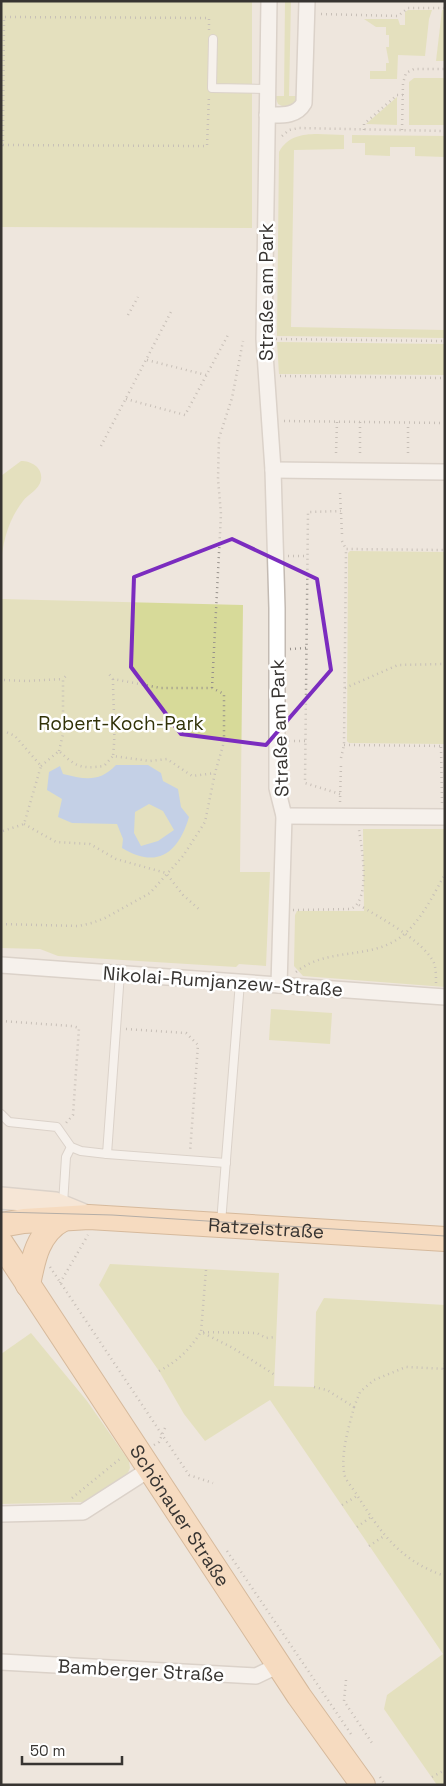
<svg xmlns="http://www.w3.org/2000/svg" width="446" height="1786" viewBox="0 0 446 1786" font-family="'Space Grotesk',sans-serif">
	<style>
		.green { fill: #d7da99 }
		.water { fill: #90b7f1; fill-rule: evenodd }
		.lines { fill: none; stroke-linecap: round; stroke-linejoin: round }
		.service-casing { stroke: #c3bab2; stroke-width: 10 }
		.minor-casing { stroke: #c3bab2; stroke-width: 18 }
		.secondary-casing { stroke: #c3bab2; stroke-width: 24 }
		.primary-casing { stroke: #b8844e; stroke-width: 26 }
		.path { stroke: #97918b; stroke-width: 2.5; stroke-dasharray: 1 4; stroke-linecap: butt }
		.service { stroke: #fff; stroke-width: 8 }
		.minor { stroke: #fff; stroke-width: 15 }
		.secondary { stroke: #fee7ce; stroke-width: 21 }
		.primary { stroke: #fecf9e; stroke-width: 24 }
		.tram { stroke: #6d6864; stroke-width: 1 }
		.marked { fill: none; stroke: #7b2cbf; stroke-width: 4; stroke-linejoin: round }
		.labels { text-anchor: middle; stroke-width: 5; stroke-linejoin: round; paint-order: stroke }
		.street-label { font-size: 19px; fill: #373431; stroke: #fff }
		.park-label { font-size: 19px; fill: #313208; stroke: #fff }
	</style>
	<rect width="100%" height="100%" fill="#eee6dd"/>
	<g class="green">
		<path d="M1 1H252V228L1 227Z"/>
		<path d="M285 1H291L289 96H298L295 104 286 108 278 104 275 96H284Z"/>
		<path d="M408 10H432L429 19 425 56 398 55 397 79H370V71H386V63H389L386 47H389V35H386V27H376L364 19H398L400 25H405V12Z"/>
		<path d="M442 10H445V61H436Z"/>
		<path d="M414 78H445V125H409V82Z"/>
		<path d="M397 97V125L366 124Z"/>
		<path d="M344 135V149L294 150 291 327 445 330V338L277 336 279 152C292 128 321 135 344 135Z"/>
		<path d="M352 135 445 136V157L415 156V147H390V156L365 155V143H352Z"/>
		<path d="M277 342 445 344V375L279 374Z"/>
		<path d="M21 461C32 461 43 468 41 480 39 490 28 494 23 501 8 520 2 544 1 567V476Z"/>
		<path d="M350 551 445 552V744L349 743 347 741 348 553Z"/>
		<path d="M1 599 243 605 240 872H270L266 966 239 964 236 967 58 956 40 949 1 948Z"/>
		<path d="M363 829H445V987L303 976 294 966 295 915 297 911H364Z"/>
		<path d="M271 1009 332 1013 330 1044 269 1040Z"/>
		<path d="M110 1264 279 1273 274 1386 314 1387 316 1312 324 1298 445 1305V1785H437L384 1709 387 1695 443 1654 270 1400 205 1441 184 1414 159 1371 99 1285Z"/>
		<path d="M31 1333 87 1401 129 1461 130 1468 126 1477 83 1502 1 1504V1354Z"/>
	</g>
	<path class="water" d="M116 765H148L161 773 163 781 178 789 181 807 189 817C178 854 157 869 122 848L123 839 117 824 72 823 58 817 62 799 47 790 49 772 60 766 63 774C84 779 99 783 116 765ZM149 804 163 811 174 830 158 841 141 846 134 833 135 812Z"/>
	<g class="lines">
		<defs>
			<g id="service">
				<path d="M213 39 212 88 268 89"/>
				<path d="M1 1114 9 1122 57 1127 71 1147 81 1151 107 1154 120 973"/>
				<path d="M107 1154 226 1163"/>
				<path d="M63 1204 66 1157 71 1147"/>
				<path d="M221 1223 240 982"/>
			</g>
			<g id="minor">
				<path d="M269 1 264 339 273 470 277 608V788L284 816 279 985"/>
				<path d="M267 115C281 115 296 117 304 103L307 1"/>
				<path d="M273 470 445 472"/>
				<path d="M284 816 445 817"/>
				<path d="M1 965 445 997"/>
				<path d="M1 1514 83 1512 150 1469"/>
				<path d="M1 1662 256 1676 279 1665"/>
			</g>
			<path id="secondary" d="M1 1198 55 1203 89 1217"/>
			<g id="primary">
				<path id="s1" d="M1 1225 24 1221 89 1217 445 1239"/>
				<path id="s2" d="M1 1243 299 1696 363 1785"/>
				<path d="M28 1285C33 1259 38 1232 63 1219"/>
			</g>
		</defs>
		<use href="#service" class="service-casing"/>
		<use href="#minor" class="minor-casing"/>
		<use href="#secondary" class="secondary-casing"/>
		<use href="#primary" class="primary-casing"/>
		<g class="path">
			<path d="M321 14 398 16 408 8H445"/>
			<path d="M209 30V18L4 17 3 145 207 146 209 96"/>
			<path d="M364 130V124L397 95H403"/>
			<path d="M402 130 403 83 406 73 414 69H445"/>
			<path d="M282 136 289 130 299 128 445 131"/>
			<path d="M128 315 138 297"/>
			<path d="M276 339 445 341"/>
			<path d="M147 360 206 375"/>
			<path d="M280 376 445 378"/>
			<path d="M126 399 185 415 228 335"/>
			<path d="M284 421 445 423"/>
			<path d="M101 446 172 310"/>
			<path d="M336 453 337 422"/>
			<path d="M360 453V422"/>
			<path d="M408 453V423"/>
			<path d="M340 493 342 534"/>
			<path d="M342 541 346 549"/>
			<path d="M288 556H307"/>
			<path d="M290 649 306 648"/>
			<path d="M113 679C113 705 116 730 113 756L150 761 167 759 192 776 215 773"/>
			<path d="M4 680 27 681 63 679"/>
			<path d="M212 688 221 514 218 479 219 438 232 398 243 341"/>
			<path d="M345 688 398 665 445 664"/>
			<path d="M289 741H305"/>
			<path d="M344 745 445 746"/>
			<path d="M441 747 442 803"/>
			<path d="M59 751 63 734V679L67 675"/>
			<path d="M341 758 344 745 346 549 445 550"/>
			<path d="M41 766 59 751C76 767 81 769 104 766L113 756"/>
			<path d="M340 794 305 783 308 512 341 511"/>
			<path d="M340 802 341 764"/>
			<path d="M24 824 56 842 90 844 116 859 166 873 183 895 201 911"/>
			<path d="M3 831 24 824 41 766 15 736 4 731"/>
			<path d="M359 905C379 917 424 941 434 963 436 969 436 976 436 983"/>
			<path d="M293 910 351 909C371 900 362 849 359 830"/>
			<path d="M1 924 79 926 92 923 105 918 150 893 183 856 205 822 215 773 224 742V694L212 688H161L113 679 109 674"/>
			<path d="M296 972C325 949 361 958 391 943 417 930 431 899 445 874"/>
			<path d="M1 1021 72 1026 79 1028 73 1115 66 1123"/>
			<path d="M126 1029 186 1033 198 1045 190 1152"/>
			<path d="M50 1267 189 1475 213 1483"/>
			<path d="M206 1270 201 1332 233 1348 275 1375"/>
			<path d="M60 1283 88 1235"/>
			<path d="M444 1369 445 1362"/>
			<path d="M159 1371C178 1361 189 1350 201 1332L257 1333 266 1338 276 1337"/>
			<path d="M314 1387 327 1390 354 1407 360 1392 374 1380 406 1367 445 1369"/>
			<path d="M354 1407C349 1427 341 1451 344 1472 344 1479 353 1488 357 1495 381 1533 400 1561 445 1576"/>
			<path d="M154 1445 159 1442 165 1428"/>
			<path d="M72 1498 121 1458"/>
			<path d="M342 1505 357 1496"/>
			<path d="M357 1527 371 1517"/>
			<path d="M369 1546 384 1536"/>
			<path d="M227 1551 353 1737"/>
			<path d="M346 1680 344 1701 372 1743"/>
			<path d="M380 1777 385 1785"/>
			<path d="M432 1777 445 1770"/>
		</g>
		<use href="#service" class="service"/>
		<use href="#minor" class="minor"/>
		<use href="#secondary" class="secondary"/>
		<use href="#primary" class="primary"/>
		<path class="tram" d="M1 1212 112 1215 445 1236"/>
	</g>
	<path d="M0 0H446V1786H0ZM232 539 317 579 331 670 266 745 181 734 131 667 134 577Z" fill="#eee6dd" fill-opacity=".55" fill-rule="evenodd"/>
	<path class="marked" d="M232 539 317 579 331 670 266 745 181 734 131 667 134 577Z"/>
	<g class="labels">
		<g class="street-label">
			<text transform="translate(266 292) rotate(-90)" y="7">Straße am Park</text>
			<text transform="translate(279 728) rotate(-92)" y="7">Straße am Park</text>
			<text transform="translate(223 981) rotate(4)" y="7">Nikolai-Rumjanzew-Straße</text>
			<text dy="7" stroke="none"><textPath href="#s1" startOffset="266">Ratzelstraße</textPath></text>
			<text dy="7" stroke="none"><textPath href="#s2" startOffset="326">Schönauer Straße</textPath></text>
			<text transform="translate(141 1670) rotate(3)" y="7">Bamberger Straße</text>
		</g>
		<g class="park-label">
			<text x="121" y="730">Robert-Koch-Park</text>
		</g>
	</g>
	<rect width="446" height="1786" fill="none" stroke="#373431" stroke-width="5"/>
	<path d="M22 1756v8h100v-8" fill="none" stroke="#373431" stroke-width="2.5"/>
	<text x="30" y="1756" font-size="15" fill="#373431" stroke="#ffffff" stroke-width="4" paint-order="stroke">50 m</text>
</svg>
